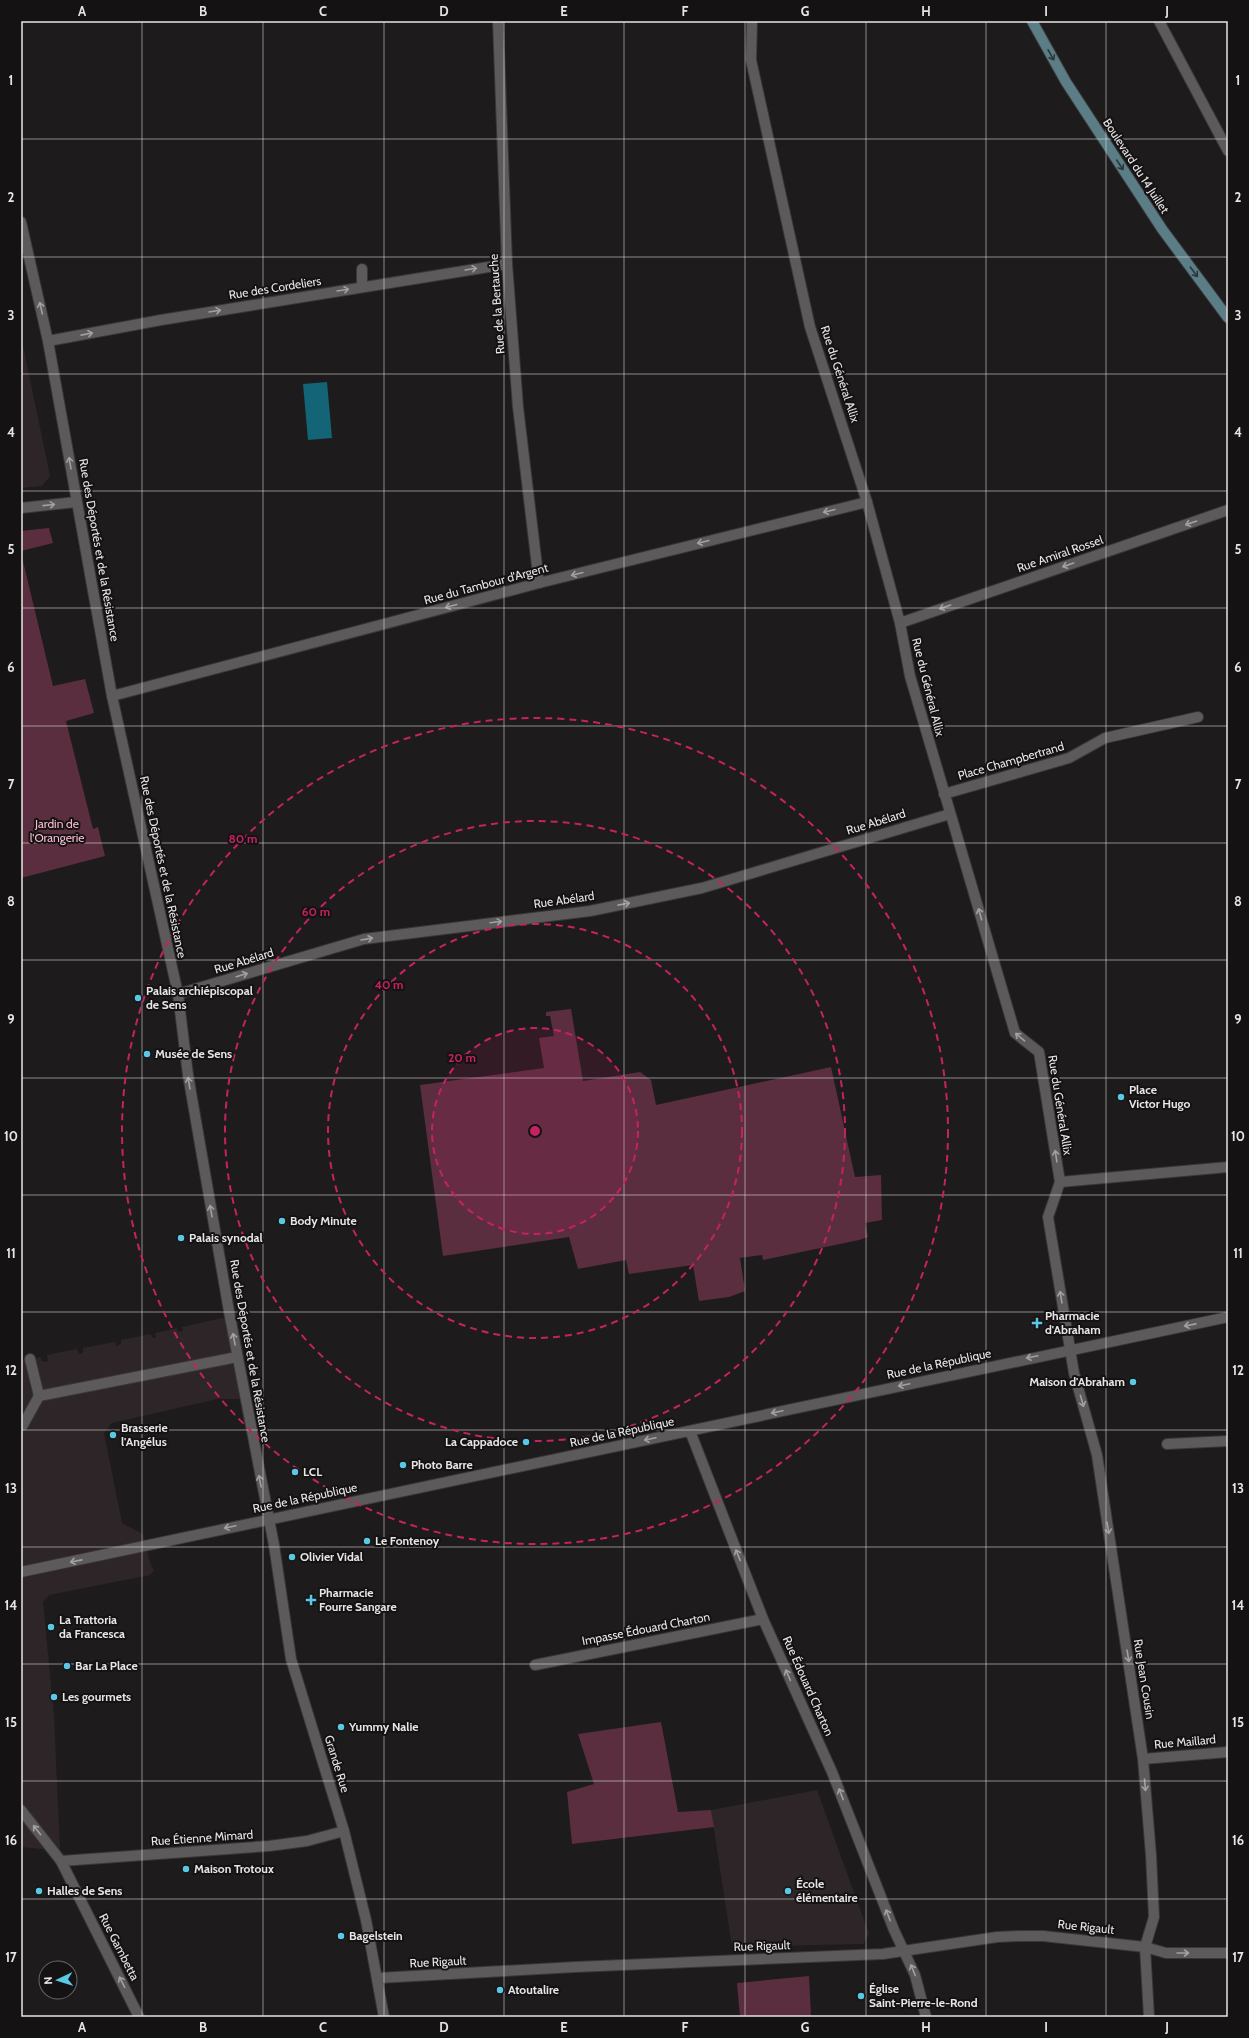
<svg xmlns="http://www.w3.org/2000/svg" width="1249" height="2038" viewBox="0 0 1249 2038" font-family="Cabin,sans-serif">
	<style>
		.built { fill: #2e2528 }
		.green { fill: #5a2e3f }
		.water { fill: #126476 }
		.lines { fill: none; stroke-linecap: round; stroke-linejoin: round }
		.lane-casing { stroke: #393738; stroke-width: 12 }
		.street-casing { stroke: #393738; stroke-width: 12 }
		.secondary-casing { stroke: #393738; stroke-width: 12 }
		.lane { stroke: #5d5a5b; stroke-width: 10 }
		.street { stroke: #5d5a5b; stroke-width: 10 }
		.secondary { stroke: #5b7d86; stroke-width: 10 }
		.oneway { stroke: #2e373b }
		.oneway2 { stroke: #a2a0a0 }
		.grid { fill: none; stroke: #e7e5e5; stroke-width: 1; stroke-opacity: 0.55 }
		.ring { fill: none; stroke: #c42262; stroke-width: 2; stroke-dasharray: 7 5 }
		.poi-dot { fill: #59c8e5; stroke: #151213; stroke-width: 1.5 }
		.labels { text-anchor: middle; stroke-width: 4; stroke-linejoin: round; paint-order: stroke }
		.street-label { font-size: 12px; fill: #e7e5e5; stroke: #151213 }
		.park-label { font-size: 12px; fill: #fbbdd3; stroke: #151213 }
		.poi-label { font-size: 12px; font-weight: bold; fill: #e7e5e5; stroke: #151213; text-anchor: start }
		.centre { fill: #c42262; stroke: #151213; stroke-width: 2 }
		.ring-label { font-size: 12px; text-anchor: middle; font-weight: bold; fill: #c42262; stroke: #151213; stroke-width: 4; stroke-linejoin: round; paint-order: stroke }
		.neatline { fill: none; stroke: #e7e5e5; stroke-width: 1.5 }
		.grid-label { font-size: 13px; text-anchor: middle; font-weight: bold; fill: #e7e5e5 }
	</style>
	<rect width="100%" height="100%" fill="#1e1b1c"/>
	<g class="built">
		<path d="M21 336 50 476 42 486 21 488Z"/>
		<path d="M236 1315 249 1396 237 1399H217L112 1423 104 1433 122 1523 143 1534 151 1566 154 1570 150 1575 49 1595 43 1602 54 1716 60 1849 52 1850 21 1847V1361L41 1357 42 1362 48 1361 47 1355 77 1349 79 1354 83 1353V1348L115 1342 116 1346 121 1344V1340L151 1334 152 1338H156L155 1333 177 1328 178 1332 183 1331 182 1327Z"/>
		<path d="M817 1790 869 1934 863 1944 732 1947 711 1810Z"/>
	</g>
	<g class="green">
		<path d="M49 528 53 543 21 551V531Z"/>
		<path d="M21 553 53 686 85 679 94 713 66 721 93 829 98 827 105 856 21 878Z"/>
		<path d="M571 1009 583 1081 640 1072 651 1080 656 1105 831 1067 855 1177 881 1175 882 1220 865 1223 868 1237 859 1240 763 1260 762 1255 740 1258 745 1291 729 1297 699 1301 693 1265 629 1274 626 1260 578 1269 569 1237 443 1256 420 1085 544 1068 539 1038 554 1036 550 1016H546V1012Z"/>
		<path d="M661 1722 678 1812 711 1810 714 1827 572 1844 567 1792 594 1784 578 1734Z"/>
		<path d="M809 1976 811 2016 740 2017 737 1983Z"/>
	</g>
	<path class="water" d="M327 382 332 438 308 440 303 384Z"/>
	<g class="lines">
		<defs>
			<g id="lane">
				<path d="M362 269V287"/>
				<path d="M535 1665 763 1619"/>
			</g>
			<g id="street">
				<path d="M498 21 507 264 518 407 539 583"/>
				<path d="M752 21 751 60 810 327 867 502 900 623 910 676 1015 1033 1039 1052 1060 1182 1048 1217 1074 1373 1097 1455 1143 1759 1151 1855 1154 1917 1145 1947 1149 2017"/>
				<path d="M1159 21 1228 151"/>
				<path d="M21 222 48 341 112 696 178 994 188 1075 230 1317 274 1545 291 1659 344 1831 366 1920 384 2017"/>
				<path d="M48 341 161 320 507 264"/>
				<path d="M21 508 76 502"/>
				<path d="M900 623 1228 510"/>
				<path d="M112 696 539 583 867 502"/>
				<path d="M944 794 1069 758 1105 738 1198 717"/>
				<path d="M178 994 364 939 590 911 702 888 950 814"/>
				<path d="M1060 1182 1228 1167"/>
				<path d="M30 1359 39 1396 237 1357"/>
				<path d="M21 1425H23L39 1396"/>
				<path d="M690 1431 763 1619 832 1772 894 1930 915 1975 926 2017"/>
				<path d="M1167 1444 1228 1441"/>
				<path d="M21 1572 1228 1317"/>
				<path d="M1143 1759 1228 1752"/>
				<path d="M21 1810 61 1861 139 2017"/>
				<path d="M61 1861 269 1846 307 1841 344 1831"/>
				<path d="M378 1978 575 1967 883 1954 997 1937 1019 1936H1043L1145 1947 1166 1953H1228"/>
			</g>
			<path id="secondary" d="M1032 21 1066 82 1162 229 1228 318"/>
		</defs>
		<use href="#lane" class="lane-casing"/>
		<use href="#street" class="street-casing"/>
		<use href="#secondary" class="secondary-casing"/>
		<use href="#lane" class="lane"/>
		<use href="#street" class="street"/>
		<use href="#secondary" class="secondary"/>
	</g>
	<defs><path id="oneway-shaft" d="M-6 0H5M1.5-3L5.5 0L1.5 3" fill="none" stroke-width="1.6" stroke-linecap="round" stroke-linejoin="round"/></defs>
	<g class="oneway">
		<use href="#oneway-shaft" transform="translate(1051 55) rotate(61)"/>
		<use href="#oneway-shaft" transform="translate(1120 165) rotate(57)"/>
		<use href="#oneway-shaft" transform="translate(1194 272) rotate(53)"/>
	</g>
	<g class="oneway2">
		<use href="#oneway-shaft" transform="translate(471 269) rotate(-9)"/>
		<use href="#oneway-shaft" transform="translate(343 290) rotate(-9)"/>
		<use href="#oneway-shaft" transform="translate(41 308) rotate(-103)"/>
		<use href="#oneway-shaft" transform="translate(215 311) rotate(-9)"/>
		<use href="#oneway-shaft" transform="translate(87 334) rotate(-11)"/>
		<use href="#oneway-shaft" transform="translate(70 463) rotate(-100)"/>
		<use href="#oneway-shaft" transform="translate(49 505) rotate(-6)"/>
		<use href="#oneway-shaft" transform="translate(829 511) rotate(166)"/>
		<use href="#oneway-shaft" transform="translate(1191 523) rotate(161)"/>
		<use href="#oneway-shaft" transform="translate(703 542) rotate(166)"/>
		<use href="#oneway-shaft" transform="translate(1068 565) rotate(161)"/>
		<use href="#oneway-shaft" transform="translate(577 574) rotate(166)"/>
		<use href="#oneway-shaft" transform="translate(451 606) rotate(165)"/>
		<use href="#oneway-shaft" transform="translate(945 607) rotate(161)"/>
		<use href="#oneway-shaft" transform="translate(624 904) rotate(-11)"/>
		<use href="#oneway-shaft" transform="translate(980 914) rotate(-106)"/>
		<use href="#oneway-shaft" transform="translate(496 922) rotate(-7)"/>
		<use href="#oneway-shaft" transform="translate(367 939) rotate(-10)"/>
		<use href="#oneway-shaft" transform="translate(242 975) rotate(-17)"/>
		<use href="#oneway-shaft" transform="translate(1020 1037) rotate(-140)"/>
		<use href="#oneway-shaft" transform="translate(189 1083) rotate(-100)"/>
		<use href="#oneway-shaft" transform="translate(1056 1156) rotate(-99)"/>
		<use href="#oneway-shaft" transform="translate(211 1211) rotate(-100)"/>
		<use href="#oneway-shaft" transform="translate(1061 1297) rotate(-99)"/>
		<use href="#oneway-shaft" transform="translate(1190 1325) rotate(169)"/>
		<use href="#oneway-shaft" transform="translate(234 1339) rotate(-101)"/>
		<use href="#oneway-shaft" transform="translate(1032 1357) rotate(168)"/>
		<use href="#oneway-shaft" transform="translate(904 1385) rotate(168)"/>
		<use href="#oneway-shaft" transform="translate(1082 1401) rotate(74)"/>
		<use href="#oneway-shaft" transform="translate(777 1412) rotate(168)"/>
		<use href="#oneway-shaft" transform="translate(650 1439) rotate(168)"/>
		<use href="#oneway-shaft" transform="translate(260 1481) rotate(-101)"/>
		<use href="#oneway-shaft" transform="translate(230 1527) rotate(168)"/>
		<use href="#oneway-shaft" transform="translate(1108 1528) rotate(81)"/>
		<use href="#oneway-shaft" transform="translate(738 1555) rotate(-112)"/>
		<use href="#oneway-shaft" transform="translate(76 1561) rotate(169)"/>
		<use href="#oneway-shaft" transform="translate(1128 1656) rotate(81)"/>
		<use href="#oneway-shaft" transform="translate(788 1675) rotate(-114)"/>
		<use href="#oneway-shaft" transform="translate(1145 1785) rotate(85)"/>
		<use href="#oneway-shaft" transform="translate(841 1794) rotate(-111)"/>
		<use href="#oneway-shaft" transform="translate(37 1830) rotate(-128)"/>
		<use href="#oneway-shaft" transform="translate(888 1915) rotate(-111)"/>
		<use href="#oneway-shaft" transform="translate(1183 1953)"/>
		<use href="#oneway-shaft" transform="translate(913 1970) rotate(-112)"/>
		<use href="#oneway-shaft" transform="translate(122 1982) rotate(-117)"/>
	</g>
	<path class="grid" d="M142 21V2017M263 21V2017M384 21V2017M504 21V2017M624 21V2017M745 21V2017M866 21V2017M986 21V2017M1106 21V2017M21 139H1228M21 257H1228M21 374H1228M21 491H1228M21 608H1228M21 726H1228M21 843H1228M21 960H1228M21 1078H1228M21 1195H1228M21 1312H1228M21 1430H1228M21 1547H1228M21 1664H1228M21 1781H1228M21 1899H1228"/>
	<circle cx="535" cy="1131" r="103" fill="#c42262" fill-opacity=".12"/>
	<g class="ring">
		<circle cx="535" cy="1131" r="103"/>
		<circle cx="535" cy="1131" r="207"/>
		<circle cx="535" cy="1131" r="310"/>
		<circle cx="535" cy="1131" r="413"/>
	</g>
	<g class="poi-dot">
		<circle cx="138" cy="998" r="4"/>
		<circle cx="147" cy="1054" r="4"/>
		<circle cx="1121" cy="1097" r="4"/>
		<circle cx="282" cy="1221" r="4"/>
		<circle cx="181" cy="1238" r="4"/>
		<path d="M1035 1317h4v4h4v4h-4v4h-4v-4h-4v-4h4z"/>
		<circle cx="1133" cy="1382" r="4"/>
		<circle cx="113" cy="1435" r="4"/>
		<circle cx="526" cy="1442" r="4"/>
		<circle cx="403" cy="1465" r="4"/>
		<circle cx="295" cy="1472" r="4"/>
		<circle cx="367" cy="1541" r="4"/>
		<circle cx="292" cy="1557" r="4"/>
		<path d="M309 1594h4v4h4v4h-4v4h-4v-4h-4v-4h4z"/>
		<circle cx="51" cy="1627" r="4"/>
		<circle cx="67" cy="1666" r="4"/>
		<circle cx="54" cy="1697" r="4"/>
		<circle cx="341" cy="1727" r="4"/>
		<circle cx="186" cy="1869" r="4"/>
		<circle cx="39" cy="1891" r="4"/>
		<circle cx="788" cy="1891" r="4"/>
		<circle cx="341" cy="1936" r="4"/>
		<circle cx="500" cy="1990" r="4"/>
		<circle cx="861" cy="1996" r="4"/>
	</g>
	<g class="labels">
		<g class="street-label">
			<text transform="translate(1136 166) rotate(57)" y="4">Boulevard du 14 Juillet</text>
			<text transform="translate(275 288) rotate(-9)" y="4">Rue des Cordeliers</text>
			<text transform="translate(497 304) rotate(-94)" y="4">Rue de la Bertauche</text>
			<text transform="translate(840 374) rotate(72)" y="4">Rue du Général Allix</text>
			<text transform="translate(99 550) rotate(80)" y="4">Rue des Déportés et de la Résistance</text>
			<text transform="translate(1060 554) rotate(-19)" y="4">Rue Amiral Rossel</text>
			<text transform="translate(486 584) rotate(-15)" y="4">Rue du Tambour d'Argent</text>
			<text transform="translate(928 687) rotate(76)" y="4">Rue du Général Allix</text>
			<text transform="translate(1011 761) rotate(-16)" y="4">Place Champbertrand</text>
			<text transform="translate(876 822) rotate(-17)" y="4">Rue Abélard</text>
			<text transform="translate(163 867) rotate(78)" y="4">Rue des Déportés et de la Résistance</text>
			<text transform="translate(564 900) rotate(-8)" y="4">Rue Abélard</text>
			<text transform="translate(244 961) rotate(-17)" y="4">Rue Abélard</text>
			<text transform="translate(1060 1105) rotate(81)" y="4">Rue du Général Allix</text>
			<text transform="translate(250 1351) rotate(80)" y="4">Rue des Déportés et de la Résistance</text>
			<text transform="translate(939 1364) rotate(-12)" y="4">Rue de la République</text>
			<text transform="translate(622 1432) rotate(-12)" y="4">Rue de la République</text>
			<text transform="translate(305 1498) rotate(-12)" y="4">Rue de la République</text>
			<text transform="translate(646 1629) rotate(-11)" y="4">Impasse Édouard Charton</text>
			<text transform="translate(1144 1679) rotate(81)" y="4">Rue Jean Cousin</text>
			<text transform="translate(808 1686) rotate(66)" y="4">Rue Édouard Charton</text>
			<text transform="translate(1185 1742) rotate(-5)" y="4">Rue Maillard</text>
			<text transform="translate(337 1764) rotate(73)" y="4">Grande Rue</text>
			<text transform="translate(202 1838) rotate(-4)" y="4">Rue Étienne Mimard</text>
			<text transform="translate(1086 1927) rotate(6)" y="4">Rue Rigault</text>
			<text transform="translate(762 1946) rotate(-2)" y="4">Rue Rigault</text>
			<text transform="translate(119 1947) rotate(63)" y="4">Rue Gambetta</text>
			<text transform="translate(438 1962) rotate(-3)" y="4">Rue Rigault</text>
		</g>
		<g class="park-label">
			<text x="57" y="828">Jardin de<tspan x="57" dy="14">l'Orangerie</tspan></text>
		</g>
		<g class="poi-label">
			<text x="146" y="995">Palais archiépiscopal<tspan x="146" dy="14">de Sens</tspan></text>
			<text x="155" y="1058">Musée de Sens</text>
			<text x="1129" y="1094">Place<tspan x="1129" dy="14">Victor Hugo</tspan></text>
			<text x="290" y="1225">Body Minute</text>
			<text x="189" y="1242">Palais synodal</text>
			<text x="1045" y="1320">Pharmacie<tspan x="1045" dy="14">d'Abraham</tspan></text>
			<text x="1125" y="1386" text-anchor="end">Maison d'Abraham</text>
			<text x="121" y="1432">Brasserie<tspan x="121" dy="14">l'Angélus</tspan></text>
			<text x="518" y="1446" text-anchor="end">La Cappadoce</text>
			<text x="411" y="1469">Photo Barre</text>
			<text x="303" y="1476">LCL</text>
			<text x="375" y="1545">Le Fontenoy</text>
			<text x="300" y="1561">Olivier Vidal</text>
			<text x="319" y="1597">Pharmacie<tspan x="319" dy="14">Fourre Sangare</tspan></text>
			<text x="59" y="1624">La Trattoria<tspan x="59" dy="14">da Francesca</tspan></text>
			<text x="75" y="1670">Bar La Place</text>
			<text x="62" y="1701">Les gourmets</text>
			<text x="349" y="1731">Yummy Nalie</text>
			<text x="194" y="1873">Maison Trotoux</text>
			<text x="796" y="1888">École<tspan x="796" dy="14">élémentaire</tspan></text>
			<text x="47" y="1895">Halles de Sens</text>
			<text x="349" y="1940">Bagelstein</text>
			<text x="869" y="1993">Église<tspan x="869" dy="14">Saint-Pierre-le-Rond</tspan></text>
			<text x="508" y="1994">Atoutalire</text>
		</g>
	</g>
	<circle cx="535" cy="1131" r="6" class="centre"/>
	<g class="ring-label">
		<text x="243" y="843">80 m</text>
		<text x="316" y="916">60 m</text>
		<text x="389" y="989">40 m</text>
		<text x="462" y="1062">20 m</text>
	</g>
	<rect width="1249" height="2038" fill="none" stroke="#151213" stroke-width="44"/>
	<g transform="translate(58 1980) rotate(266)"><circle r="19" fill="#151213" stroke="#696667"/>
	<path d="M0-3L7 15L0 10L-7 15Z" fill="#59c8e5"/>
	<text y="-6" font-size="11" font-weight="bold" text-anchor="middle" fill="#e7e5e5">N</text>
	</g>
	<rect x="22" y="22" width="1205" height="1994" class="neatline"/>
	<g class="grid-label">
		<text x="82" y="16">A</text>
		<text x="203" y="16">B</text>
		<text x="323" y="16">C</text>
		<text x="444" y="16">D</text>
		<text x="564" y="16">E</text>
		<text x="685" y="16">F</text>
		<text x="805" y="16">G</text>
		<text x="926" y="16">H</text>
		<text x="1046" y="16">I</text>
		<text x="1167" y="16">J</text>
		<text x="11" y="85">1</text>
		<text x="1238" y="85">1</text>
		<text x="11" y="202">2</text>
		<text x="1238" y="202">2</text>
		<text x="11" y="320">3</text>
		<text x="1238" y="320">3</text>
		<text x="11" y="437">4</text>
		<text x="1238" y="437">4</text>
		<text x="11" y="554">5</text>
		<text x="1238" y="554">5</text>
		<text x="11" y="672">6</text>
		<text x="1238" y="672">6</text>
		<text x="11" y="789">7</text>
		<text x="1238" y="789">7</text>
		<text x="11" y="906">8</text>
		<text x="1238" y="906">8</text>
		<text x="11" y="1024">9</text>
		<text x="1238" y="1024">9</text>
		<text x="11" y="1141">10</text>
		<text x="1238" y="1141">10</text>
		<text x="11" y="1258">11</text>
		<text x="1238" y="1258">11</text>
		<text x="11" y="1375">12</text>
		<text x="1238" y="1375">12</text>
		<text x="11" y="1493">13</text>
		<text x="1238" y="1493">13</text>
		<text x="11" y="1610">14</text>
		<text x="1238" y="1610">14</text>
		<text x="11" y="1727">15</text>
		<text x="1238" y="1727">15</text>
		<text x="11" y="1845">16</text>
		<text x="1238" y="1845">16</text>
		<text x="11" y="1962">17</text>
		<text x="1238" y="1962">17</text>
		<text x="82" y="2032">A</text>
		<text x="203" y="2032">B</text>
		<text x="323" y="2032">C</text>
		<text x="444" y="2032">D</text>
		<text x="564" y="2032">E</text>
		<text x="685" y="2032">F</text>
		<text x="805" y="2032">G</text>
		<text x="926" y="2032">H</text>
		<text x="1046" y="2032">I</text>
		<text x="1167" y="2032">J</text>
	</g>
</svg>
